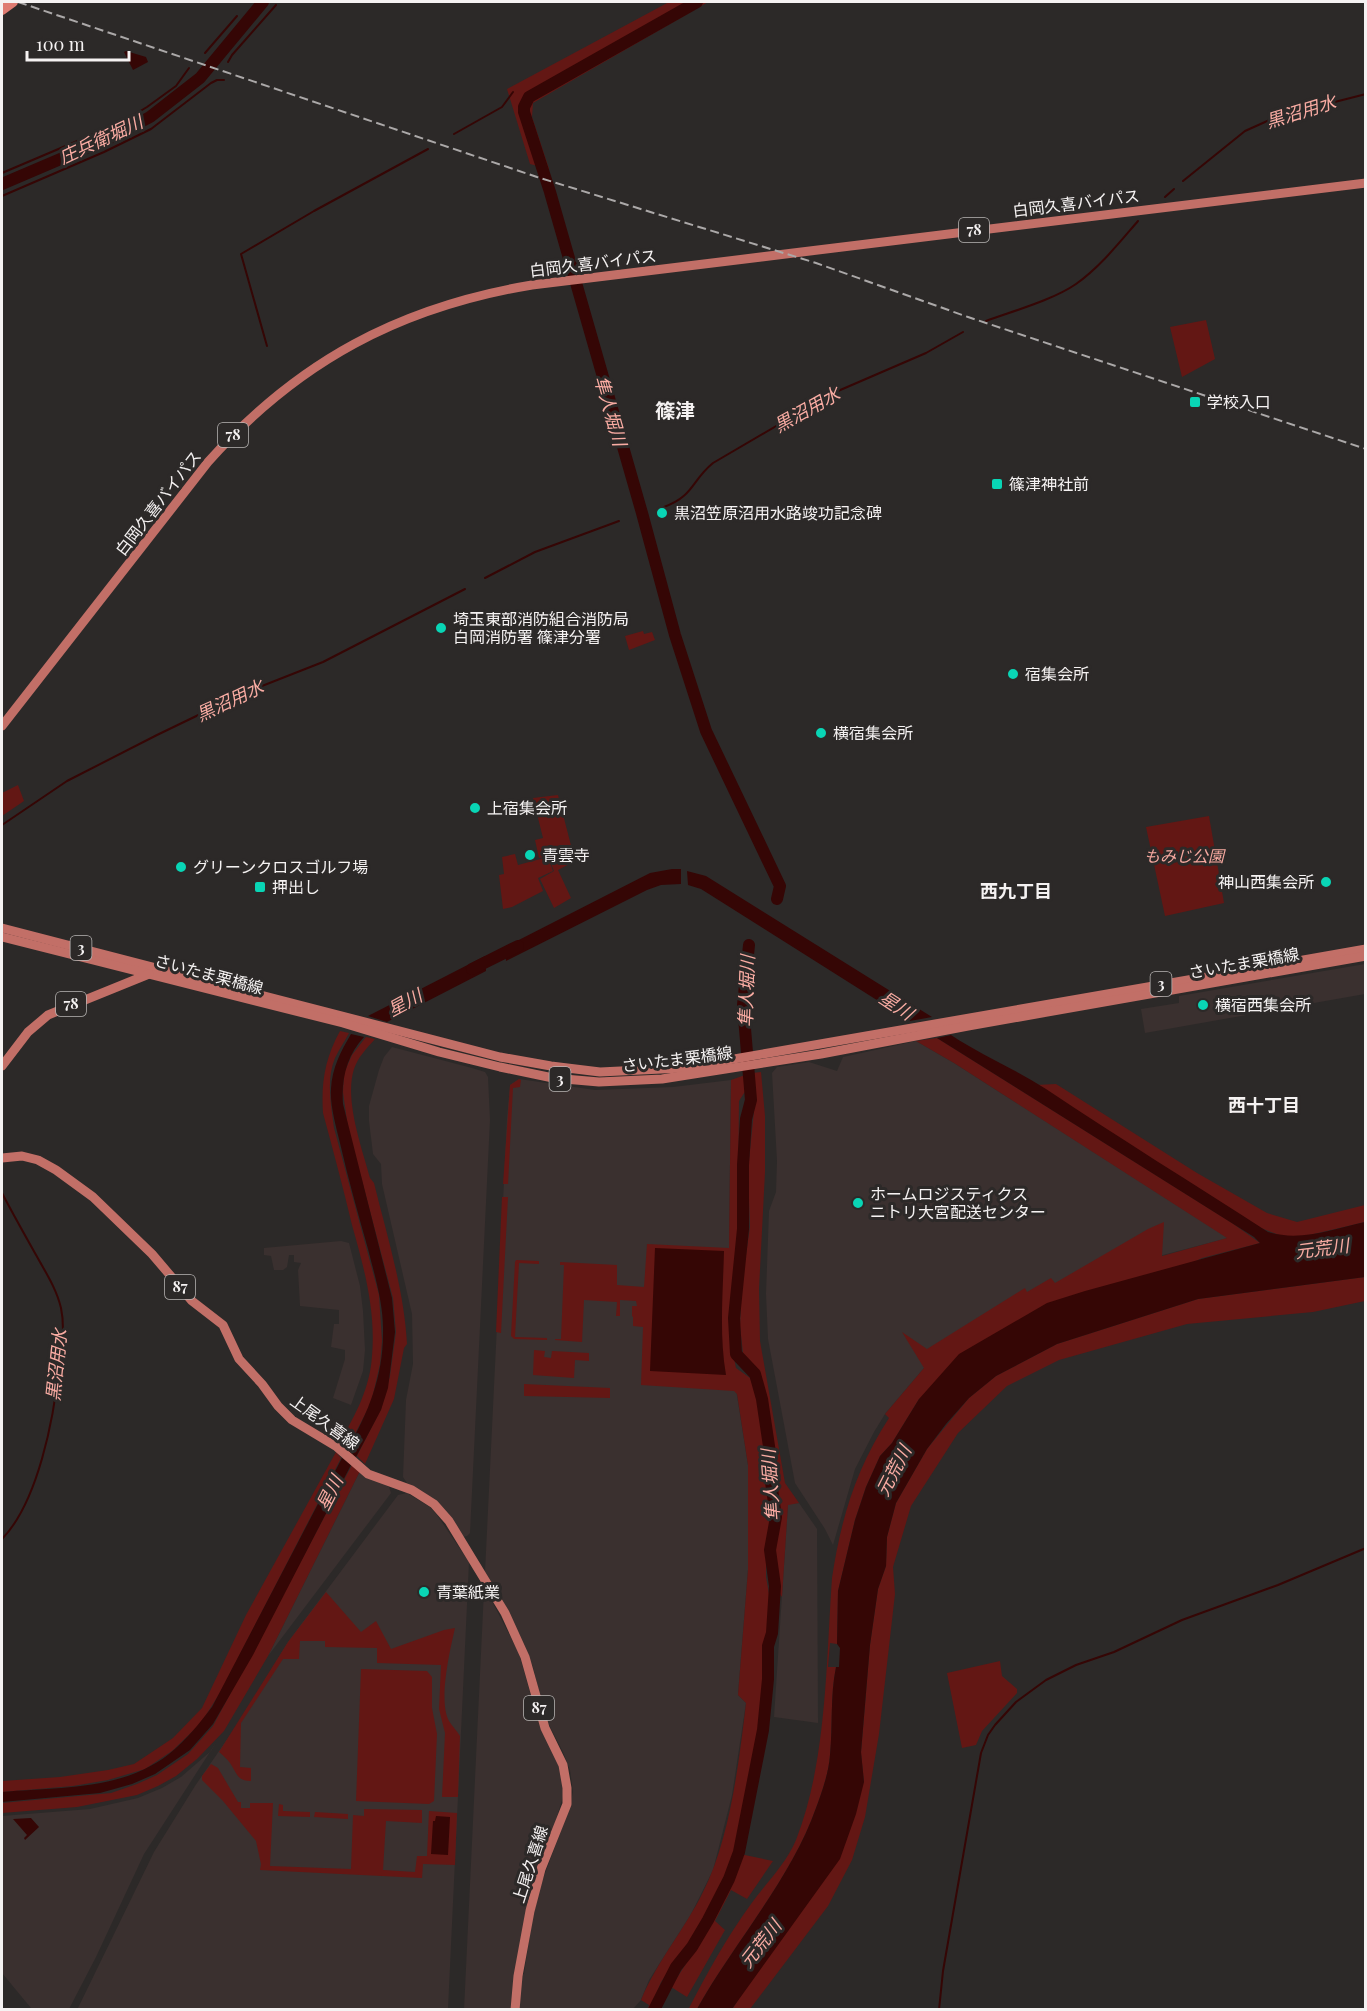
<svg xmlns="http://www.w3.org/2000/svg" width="1367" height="2011" viewBox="0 0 1367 2011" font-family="'Playfair Display','Noto Sans JP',serif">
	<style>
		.built { fill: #3a302f }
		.green { fill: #631714 }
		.water { fill: #350605 }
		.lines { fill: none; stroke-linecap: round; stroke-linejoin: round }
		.stream { stroke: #350605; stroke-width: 2 }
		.river { stroke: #350605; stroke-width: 12 }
		.major { stroke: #c26f67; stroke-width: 9 }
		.highway { stroke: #df7c72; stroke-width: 10 }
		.rail { stroke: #aba8a8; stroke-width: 2; stroke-dasharray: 9 4.5; stroke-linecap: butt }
		.poi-dot { fill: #09d5b5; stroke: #2c2928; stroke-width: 2 }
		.labels { text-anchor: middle; stroke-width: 6; stroke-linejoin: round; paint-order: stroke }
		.shield { fill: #2c2928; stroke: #b9b6b5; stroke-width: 1.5 }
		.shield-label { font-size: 15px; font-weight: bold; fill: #f5f2f2 }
		.street-label { font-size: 16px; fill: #f5f2f2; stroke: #2c2928 }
		.poi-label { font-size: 16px; fill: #f5f2f2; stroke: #2c2928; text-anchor: start }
		.park-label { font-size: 16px; font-style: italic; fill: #f5a89f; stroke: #2c2928 }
		.water-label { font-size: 18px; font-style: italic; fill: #faaca3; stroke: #2c2928 }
		.neighbourhood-label { font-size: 18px; font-weight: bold; fill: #f5f2f2; stroke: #2c2928 }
		.quarter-label { font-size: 20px; font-weight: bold; fill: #f5f2f2; stroke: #2c2928 }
	</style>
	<rect width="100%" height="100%" fill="#2c2928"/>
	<g class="built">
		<path d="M1365 964V994L1145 1033 1141 1009 1179 1003V996Z"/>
		<path d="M916 1041 954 1063 1228 1238 1140 1261 924 1368 885 1414 874 1432 855 1469 833 1545 825 1529 795 1483 768 1339 766 1294 769 1211 776 1192 777 1161 772 1073 777 1067 809 1062 837 1071 843 1057Z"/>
		<path d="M392 1047 472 1068 485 1072 488 1077 490 1120 470 1533 467 1536 463 1537 438 1503 422 1491 407 1483 403 1477 406 1400 413 1364 412 1314 382 1184 381 1164 373 1154 369 1121V1106L379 1070 384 1057Z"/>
		<path d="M519 1079 595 1090 673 1087 731 1080 729 1248 725 1320 748 1465V1570L738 1695 746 1703 732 1795 713 1870 690 1916 649 1980 641 2000 633 2009H519L521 1975 524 1974 532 1921 540 1887 569 1809 573 1792 570 1770 563 1752 545 1717 533 1667 524 1644 503 1601 485 1572 507 1119 510 1085Z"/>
		<path d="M341 1241 349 1243 360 1286 363 1311 365 1350 363 1371 351 1405 333 1398 345 1359V1350L331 1347 334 1324H339V1310L300 1306 298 1270 301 1263 294 1262V1255H289L287 1267 283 1270H274L271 1256 264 1255V1248Z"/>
		<path d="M360 1471 389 1487 391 1493 268 1656Z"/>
		<path d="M407 1493 430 1507 437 1515 469 1562 448 2009 77 2010 154 1852 195 1786 239 1722 288 1642 398 1495Z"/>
		<path d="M799 1503 817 1529 818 1723 774 1717 788 1504Z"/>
		<path d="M484 1590H486L519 1653 538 1721 563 1774 564 1793 556 1820 511 2009 464 2010Z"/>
		<path d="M217 1741 144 1854 96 1957 69 2009H34L31 2008 2 1973V1816L90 1809 138 1798 162 1788 181 1777 211 1751Z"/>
	</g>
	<g class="green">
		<path d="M669 2H708L533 103 532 117 549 169 530 164 507 89Z"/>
		<path d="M1206 320 1215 359 1182 377 1170 327Z"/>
		<path d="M643 631 644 634 652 632 655 640 629 650 625 636Z"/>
		<path d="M18 785 24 801 2 816V793Z"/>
		<path d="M558 795 575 861 558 870 571 898 554 908 540 879 554 871 548 856 539 858 535 840 543 838 533 798Z"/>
		<path d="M1209 816 1224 903 1165 916 1146 827Z"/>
		<path d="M515 854 518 865 548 857 553 871 538 878 543 891 512 907 503 909 499 875 504 874 502 857Z"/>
		<path d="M340 1031 349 1033C345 1041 339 1049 335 1058 326 1080 331 1105 334 1128L379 1295 382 1341 380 1364 371 1403 347 1449 340 1441C356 1415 370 1387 372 1356 376 1310 364 1268 352 1225 343 1187 333 1150 323 1113 321 1083 325 1058 340 1031Z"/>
		<path d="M366 1037 375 1039C367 1048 358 1057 354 1069 344 1100 362 1148 370 1178L374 1183C387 1236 404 1289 407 1344L404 1348 394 1399 365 1464 357 1456 381 1409 390 1376 396 1332 393 1298 348 1128 343 1092 344 1073 352 1055Z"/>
		<path d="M937 1038 1232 1223 1260 1243 1202 1258 919 1399 892 1443 880 1456 866 1487 855 1520 838 1591 837 1644 830 1643 828 1667H836C830 1696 833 1725 830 1755 829 1772 822 1792 816 1808 791 1879 734 1943 697 2009L688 2010C707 1973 727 1937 751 1904 766 1883 786 1864 796 1840 827 1761 826 1663 832 1578 841 1518 856 1469 889 1418L885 1414 924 1368 902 1332 927 1349 1025 1288 1027 1292 1051 1278 1055 1283 1148 1229 1164 1222 1162 1256 1227 1238 954 1063 916 1041Z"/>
		<path d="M761 1072 765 1116V1172L759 1289 760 1341 785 1483 799 1503 788 1505 782 1597 778 1591 772 1549 780 1515 772 1475 774 1454 765 1394 757 1373 743 1353 740 1326 742 1282 750 1227 748 1171 755 1101 752 1073Z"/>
		<path d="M745 1075 746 1090 739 1101C738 1153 740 1206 737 1258 734 1297 727 1329 736 1368L750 1378 758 1397 766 1445 770 1517 766 1556V1577L771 1605 769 1629 763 1653V1689L760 1723 751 1784 730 1867 720 1892 706 1918 661 1982 650 2009H648L649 2005 641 2000C657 1961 685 1929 703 1892 730 1839 739 1762 746 1703L738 1695 748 1570V1465L737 1394 734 1391 641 1385 643 1327 633 1326V1317L632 1316V1306H637L636 1301 620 1300V1316H616L617 1302 584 1300 582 1342 555 1340V1339H561L564 1265H560V1262L617 1265V1285L644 1287 647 1244 729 1248 731 1080Z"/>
		<path d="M519 1079 521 1080 520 1087 513 1088 508 1184H503L510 1085Z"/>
		<path d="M1056 1084 1197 1173 1267 1213 1297 1222 1365 1205V1222L1305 1236H1282L1261 1228 1035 1085Z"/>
		<path d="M502 1197H508L501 1333 496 1332Z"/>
		<path d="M516 1260 539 1261V1264L519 1263 515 1337 547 1338V1340L514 1339 511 1336 515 1262Z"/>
		<path d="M1365 1277V1301L1313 1312 1187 1324 1059 1360 1007 1386 958 1433 911 1506 893 1567 895 1594 879 1734 865 1817 852 1860 828 1906 750 2009 732 2010 864 1782 861 1753 870 1645 878 1589 886 1566 887 1537 896 1503 927 1449 969 1398 996 1376 1057 1344 1198 1299Z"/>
		<path d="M534 1350 545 1351 544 1357 551 1358 552 1351 589 1353V1361L575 1360 574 1378 533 1375Z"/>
		<path d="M524 1384 610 1388V1398L524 1396Z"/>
		<path d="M336 1452 341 1458 221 1691 201 1723 172 1751 145 1769 108 1780 73 1786 2 1792V1781L60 1777 108 1770 134 1764 173 1738 202 1708 246 1615Z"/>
		<path d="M352 1465 360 1471 268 1656 224 1731 197 1759 176 1776 158 1786 137 1795 77 1807 2 1813V1803L111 1793 137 1784 157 1775 188 1754 213 1726Z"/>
		<path d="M326 1592 361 1632 376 1621 391 1649 444 1630 455 1628C450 1650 438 1701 449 1721 452 1726 457 1731 460 1736L458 1797H442L445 1733 439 1709 441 1665 377 1663V1648L325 1647V1641H300L299 1659H283L241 1723 240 1767 251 1768V1781C237 1781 237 1773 230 1763 227 1759 223 1755 219 1752L288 1642Z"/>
		<path d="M1000 1661 1002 1676 1017 1689V1693L982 1731 976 1745 962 1748 947 1673Z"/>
		<path d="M361 1669 427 1671 432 1677V1708L437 1734 434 1801 429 1804 356 1801Z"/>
		<path d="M211 1764 218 1768 238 1802H241V1808H250V1803H273L270 1866 351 1869 353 1815 364 1816V1809L422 1810V1823L386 1821 383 1870 415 1872 417 1856H427L429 1811 457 1813 455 1865 423 1864 422 1878 260 1870 261 1864 256 1841 223 1801 202 1780V1776Z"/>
		<path d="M279 1804 283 1805V1811L310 1812V1817L278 1816Z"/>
		<path d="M315 1812 348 1814V1819L314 1817Z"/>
		<path d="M740 1854 773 1861 747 1899 731 1890 715 1921 725 1930 687 1997 671 1987 704 1936 712 1918 730 1886Z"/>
	</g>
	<g class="water">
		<path d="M126 51 146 57 148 62 133 70 124 52Z"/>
		<path d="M672 869H681V884L661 885 647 890 506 961 505 947 650 873Z"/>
		<path d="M687 871 706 876 932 1017 910 1021 701 889 688 885Z"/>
		<path d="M485 956 486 971 387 1022 368 1016Z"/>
		<path d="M351 1034 364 1037C347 1055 341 1079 343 1104L392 1298 395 1332 388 1388 381 1410 356 1457 347 1450C368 1413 383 1377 383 1334 384 1305 375 1277 368 1249 358 1214 348 1178 340 1143 336 1126 330 1106 331 1089 332 1068 341 1051 351 1034Z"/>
		<path d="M951 1035C981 1055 1015 1069 1046 1089 1119 1138 1194 1184 1268 1232 1300 1242 1334 1229 1365 1222V1277L1198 1299 1057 1344 996 1376 969 1398 946 1424 927 1449 896 1503 887 1537 886 1566 878 1589 870 1645 861 1752 864 1782 856 1814 840 1859 732 2009H697C734 1943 791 1879 816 1808 822 1792 829 1772 830 1755 833 1725 830 1696 836 1667H839L840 1648 837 1644 838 1591 855 1520 866 1487 880 1456 892 1443 919 1399 959 1354 1047 1303 1085 1291 1260 1243 1254 1237 937 1038Z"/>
		<path d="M655 1248 724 1251C723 1293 719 1334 726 1375L650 1371Z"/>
		<path d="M342 1458 351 1465 253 1655 213 1724 190 1750 155 1774 132 1784 100 1793 2 1802V1792C57 1787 122 1791 169 1754 186 1740 199 1724 212 1707Z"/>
		<path d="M436 1816 450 1817 448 1855 431 1854 433 1821H435Z"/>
		<path d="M31 1818 39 1827 25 1840 24 1838 27 1835 13 1819Z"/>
	</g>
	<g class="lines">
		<g class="stream">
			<path d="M205 53 237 16"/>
			<path d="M228 62 232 55 276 5"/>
			<path d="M454 134 502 107 513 92"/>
			<path d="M2 173 122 122 147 107 176 86 189 68"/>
			<path d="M1183 181 1245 131 1276 117 1366 94"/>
			<path d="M2 196 104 152 151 129 211 83 217 80H224"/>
			<path d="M1165 197 1174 189"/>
			<path d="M986 321C1013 311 1053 300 1076 284 1100 267 1119 243 1138 221"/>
			<path d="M267 346 241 254 314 211 428 149"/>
			<path d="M664 507C694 496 691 481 713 463L831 394 926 353 963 332"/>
			<path d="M485 578 535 552 619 521"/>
			<path d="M2 825 67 781 157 735 244 693 323 662 465 589"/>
			<path d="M2 1193C14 1216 27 1239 40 1262 48 1276 57 1291 61 1308 65 1327 62 1348 59 1367 54 1418 38 1502 2 1539"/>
			<path d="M939 2010 943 1971 981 1753 988 1735 995 1725 1016 1702 1046 1680 1076 1665 1114 1652 1182 1620 1278 1585 1366 1548"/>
		</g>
		<g class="river">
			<path d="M697 2 529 97 524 107V112L550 192 642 513 675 635 706 731 780 886 777 899"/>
			<path d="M2 184 112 137 150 117 200 78 263 2"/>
			<path d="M472 969 518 946"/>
			<path d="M654 2010 676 1967 692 1947 708 1920 729 1879 739 1852 763 1730 768 1679V1646L772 1633 775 1586 770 1550 776 1517 771 1482 770 1453 762 1399 755 1374 736 1354 734 1318 743 1229V1165L746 1119 751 1100 743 1005 749 945"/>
		</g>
		<g class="major">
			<path d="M2 726 208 462C298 361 400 307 532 285L1366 183"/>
			<path d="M2 928 500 1057 551 1066 600 1072 682 1068 1366 949"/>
			<path d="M2 937 343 1023 439 1052 500 1067 553 1078 599 1082 662 1079 821 1054 968 1026 1366 956"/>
			<path d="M2 1066 28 1032 48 1015 149 974"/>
			<path d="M2 1158 22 1156 38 1160 56 1170 93 1197 152 1254 192 1301 223 1325 239 1359 262 1384 278 1406 292 1420 337 1447 368 1474 412 1490 434 1504 449 1521 505 1613 525 1657 545 1728 563 1765 567 1788V1804L541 1869 530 1911 518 1976 515 2010"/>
		</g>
		<path class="highway" d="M2 10 13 2"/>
		<path class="rail" d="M18 2 537 177 816 263 968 317 1366 449"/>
	</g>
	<g class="poi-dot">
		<rect x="1189" y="396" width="12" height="12" rx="3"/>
		<rect x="991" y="478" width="12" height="12" rx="3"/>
		<circle cx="662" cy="513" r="6"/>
		<circle cx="441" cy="628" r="6"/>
		<circle cx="1013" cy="674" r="6"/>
		<circle cx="821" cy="733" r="6"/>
		<circle cx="475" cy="808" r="6"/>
		<circle cx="530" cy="855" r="6"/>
		<circle cx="181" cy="867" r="6"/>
		<circle cx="1326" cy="882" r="6"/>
		<rect x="254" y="881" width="12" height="12" rx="3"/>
		<circle cx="1203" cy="1005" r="6"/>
		<circle cx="858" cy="1203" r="6"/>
		<circle cx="424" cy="1592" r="6"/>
	</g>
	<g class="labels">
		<g class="shield">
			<rect x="959" y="218" width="30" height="24" rx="4.5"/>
			<rect x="218" y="423" width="30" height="24" rx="4.5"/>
			<rect x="70.5" y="936" width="21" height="24" rx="4.5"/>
			<rect x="1150.5" y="972" width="21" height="24" rx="4.5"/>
			<rect x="56" y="992" width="30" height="24" rx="4.5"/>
			<rect x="549.5" y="1067" width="21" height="24" rx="4.5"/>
			<rect x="165" y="1275" width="30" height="24" rx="4.5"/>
			<rect x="524" y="1696" width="30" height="24" rx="4.5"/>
		</g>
		<g class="shield-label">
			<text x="974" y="235">78</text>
			<text x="233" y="440">78</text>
			<text x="81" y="953">3</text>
			<text x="1161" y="989">3</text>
			<text x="71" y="1009">78</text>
			<text x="560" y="1084">3</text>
			<text x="180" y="1292">87</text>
			<text x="539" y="1713">87</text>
		</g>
		<g class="street-label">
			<text transform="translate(1076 203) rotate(-7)" y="6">白岡久喜バイパス</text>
			<text transform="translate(593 263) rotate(-7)" y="6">白岡久喜バイパス</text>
			<text transform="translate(158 503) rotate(-52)" y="6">白岡久喜バイパス</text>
			<text transform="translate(1244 963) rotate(-10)" y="6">さいたま栗橋線</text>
			<text transform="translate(209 974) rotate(15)" y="6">さいたま栗橋線</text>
			<text transform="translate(677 1059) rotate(-7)" y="6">さいたま栗橋線</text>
			<text transform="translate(325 1422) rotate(36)" y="6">上尾久喜線</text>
			<text transform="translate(530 1864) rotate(-72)" y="6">上尾久喜線</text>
		</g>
		<g class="poi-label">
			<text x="1207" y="408">学校入口</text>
			<text x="1009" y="490">篠津神社前</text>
			<text x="674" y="519">黒沼笠原沼用水路竣功記念碑</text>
			<text x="453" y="625">埼玉東部消防組合消防局<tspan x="453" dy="18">白岡消防署 篠津分署</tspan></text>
			<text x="1025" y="680">宿集会所</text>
			<text x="833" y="739">横宿集会所</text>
			<text x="487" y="814">上宿集会所</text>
			<text x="542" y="861">青雲寺</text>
			<text x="193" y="873">グリーンクロスゴルフ場</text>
			<text x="1314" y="888" text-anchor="end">神山西集会所</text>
			<text x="272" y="893">押出し</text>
			<text x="1215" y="1011">横宿西集会所</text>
			<text x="870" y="1200">ホームロジスティクス<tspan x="870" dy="18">ニトリ大宮配送センター</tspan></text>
			<text x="436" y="1598">青葉紙業</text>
		</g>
		<g class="park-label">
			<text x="1184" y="862">もみじ公園</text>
		</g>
		<g class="water-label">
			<text transform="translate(1301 112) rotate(-17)" y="6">黒沼用水</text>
			<text transform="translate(101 140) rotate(-25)" y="6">庄兵衛堀川</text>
			<text transform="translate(807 410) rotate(-29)" y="6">黒沼用水</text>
			<text transform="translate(610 411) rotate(74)" y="6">隼人堀川</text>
			<text transform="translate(230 701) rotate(-25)" y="6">黒沼用水</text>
			<text transform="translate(747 991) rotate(-88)" y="6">隼人堀川</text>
			<text transform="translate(405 1003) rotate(-28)" y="6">星川</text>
			<text transform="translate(896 1006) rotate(33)" y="6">星川</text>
			<text transform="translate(1322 1249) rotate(-7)" y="6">元荒川</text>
			<text transform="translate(57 1365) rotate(-84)" y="6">黒沼用水</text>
			<text transform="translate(894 1471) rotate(-63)" y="6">元荒川</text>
			<text transform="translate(771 1485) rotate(-94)" y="6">隼人堀川</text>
			<text transform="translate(330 1493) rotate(-63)" y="6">星川</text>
			<text transform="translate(761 1944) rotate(-52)" y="6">元荒川</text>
		</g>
		<g class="neighbourhood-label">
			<text x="1016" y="898">西九丁目</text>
			<text x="1264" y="1112">西十丁目</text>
		</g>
		<g class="quarter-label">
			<text x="675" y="418">篠津</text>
		</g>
	</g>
	<rect width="1367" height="2011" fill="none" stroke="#f5f2f2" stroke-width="6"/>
	<path d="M27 51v9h102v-9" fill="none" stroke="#f5f2f2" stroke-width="3"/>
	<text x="36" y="51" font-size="18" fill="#f5f2f2" stroke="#2c2928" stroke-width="4.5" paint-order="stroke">100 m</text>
</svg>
